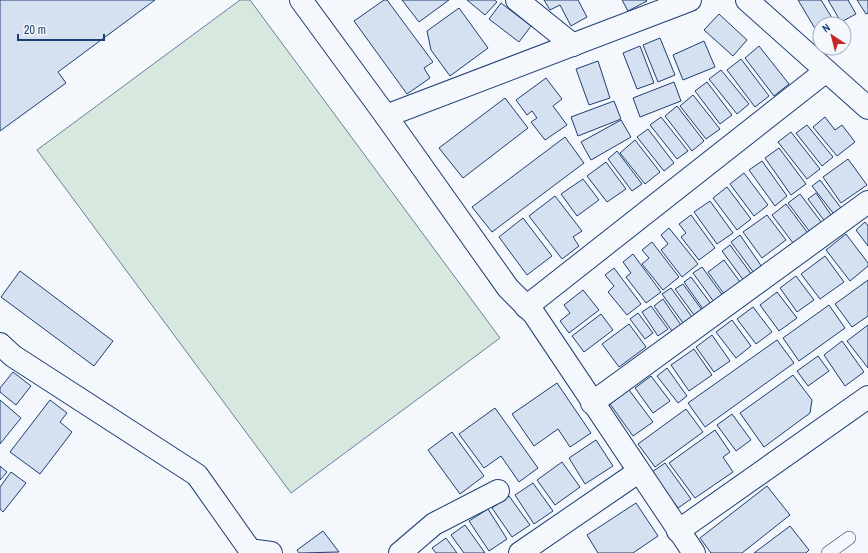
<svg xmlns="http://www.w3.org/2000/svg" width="868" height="553" viewBox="0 0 868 553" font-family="'Archivo Narrow',sans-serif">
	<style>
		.green { fill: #d7e8df; stroke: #687fa3 }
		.building { fill: #d5e0f0; stroke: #1d3f73 }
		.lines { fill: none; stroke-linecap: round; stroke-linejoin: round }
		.service-casing { stroke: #1d3f73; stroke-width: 14 }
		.minor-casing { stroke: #1d3f73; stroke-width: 24 }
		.tertiary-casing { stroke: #1d3f73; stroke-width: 24 }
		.service { stroke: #f4f7fb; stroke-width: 13 }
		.minor { stroke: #f4f7fb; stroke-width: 22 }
		.tertiary { stroke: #f4f7fb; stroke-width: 22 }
	</style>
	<rect width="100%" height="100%" fill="#f4f7fb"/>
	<path class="green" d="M240 0H250L500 338 291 493 37 150Z"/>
	<g class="building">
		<path d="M0 0H155L58 72 66 83 0 131Z"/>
		<path d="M384 0H387L433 62 424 68 430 78 407 94 354 21Z"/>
		<path d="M402 0H449L419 22Z"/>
		<path d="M467 0H494L497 2 485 15Z"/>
		<path d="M544 0H578L587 17 571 26 560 5 550 10Z"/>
		<path d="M622 0H646L647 1 628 11Z"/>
		<path d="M798 0H821L834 21 830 24H820V30L817 32Z"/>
		<path d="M828 0H848L856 14 841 22Z"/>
		<path d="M857 0H868V13L866 14Z"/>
		<path d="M501 3 531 26 519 42 489 19Z"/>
		<path d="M459 8 488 48 450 76 431 50 427 31Z"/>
		<path d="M719 14 747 40 733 56 704 30Z"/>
		<path d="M660 38 675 75 658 82 643 45Z"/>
		<path d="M704 41 715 67 683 80 673 55Z"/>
		<path d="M640 46 654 83 637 89 623 53Z"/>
		<path d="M759 46 789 84 774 96 745 58Z"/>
		<path d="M741 59 769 96 755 107 727 70Z"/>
		<path d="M598 61 610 98 589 105 576 69Z"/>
		<path d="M721 70 749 104 737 114 709 79Z"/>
		<path d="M546 78 562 99 553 106 567 125 545 140 531 122 537 118 532 111 527 115 516 100Z"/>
		<path d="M674 82 681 101 640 117 633 98Z"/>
		<path d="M707 82 732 115 720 124 695 91Z"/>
		<path d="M693 95 720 129 706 139 680 106Z"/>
		<path d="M505 98 528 128 463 178 439 148Z"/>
		<path d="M614 101 621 119 578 136 571 117Z"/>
		<path d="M677 106 704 141 692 151 665 116Z"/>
		<path d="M661 117 688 151 677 159 650 125Z"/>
		<path d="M825 117 835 130 842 125 855 142 837 156 813 127Z"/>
		<path d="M621 120 631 137 591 160 581 142Z"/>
		<path d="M807 125 833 157 822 166 796 133Z"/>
		<path d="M648 129 674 163 664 171 637 137Z"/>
		<path d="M791 132 820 169 807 179 778 142Z"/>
		<path d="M565 137 584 163 492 232 472 207Z"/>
		<path d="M635 140 660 172 645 184 620 153Z"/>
		<path d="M779 148 806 184 791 195 765 158Z"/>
		<path d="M617 151 642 184 632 191 608 159Z"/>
		<path d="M848 159 867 185 841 203 823 177Z"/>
		<path d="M762 161 787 196 775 206 749 170Z"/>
		<path d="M606 162 626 189 607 202 587 176Z"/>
		<path d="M744 173 768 205 754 216 730 184Z"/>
		<path d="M583 179 599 200 577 216 561 194Z"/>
		<path d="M820 180 844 212 837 218 812 186Z"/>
		<path d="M727 187 751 219 737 230 713 198Z"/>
		<path d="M816 193 833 218 826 223 808 199Z"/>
		<path d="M800 194 825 227 813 236 788 203Z"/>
		<path d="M555 196 582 231 573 237 579 246 562 259 529 216Z"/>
		<path d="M710 201 733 233 717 244 694 212Z"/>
		<path d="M786 204 810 236 796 247 772 215Z"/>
		<path d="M691 215 715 248 699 260 681 237 686 233 679 224Z"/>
		<path d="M767 215 786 240 762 258 743 232Z"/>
		<path d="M523 218 552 256 527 275 499 237Z"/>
		<path d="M865 222 868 226V246L856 230Z"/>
		<path d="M669 228 698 264 682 277 661 250 668 244 661 235Z"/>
		<path d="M846 234 868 263V266L850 281 826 250Z"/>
		<path d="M740 235 762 267 754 273 731 242Z"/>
		<path d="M652 242 679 277 663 290 642 264 649 258 642 250Z"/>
		<path d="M730 245 752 275 744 281 722 251Z"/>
		<path d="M633 254 661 292 646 303 626 277 631 273 623 262Z"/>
		<path d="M825 256 844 282 820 299 801 274Z"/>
		<path d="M724 260 740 282 724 294 708 272Z"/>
		<path d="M702 267 723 296 714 302 693 273Z"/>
		<path d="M614 268 641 304 627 315 608 292 614 286 605 275Z"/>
		<path d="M20 271 113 341 94 366 1 297Z"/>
		<path d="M796 276 814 300 797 312 780 288Z"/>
		<path d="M691 277 711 304 703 309 684 282Z"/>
		<path d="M868 280V316L852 327 835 304Z"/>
		<path d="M683 284 702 310 694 315 675 289Z"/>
		<path d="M671 288 692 317 683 323 662 294Z"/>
		<path d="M583 290 599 310 569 333 560 321 570 313 564 305Z"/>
		<path d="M777 292 797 318 779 331 760 305Z"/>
		<path d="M663 299 681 325 672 331 654 306Z"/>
		<path d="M829 305 845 328 799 361 783 338Z"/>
		<path d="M651 306 668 329 658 336 642 312Z"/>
		<path d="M753 307 772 332 756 344 737 319Z"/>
		<path d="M638 313 653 333 645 339 630 319Z"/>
		<path d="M601 314 613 330 584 352 572 336Z"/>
		<path d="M732 320 751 346 736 358 716 332Z"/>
		<path d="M629 324 646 347 619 367 602 344Z"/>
		<path d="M868 325V368L847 341Z"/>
		<path d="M712 335 730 361 714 372 696 347Z"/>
		<path d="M777 340 794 363 705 427 688 403Z"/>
		<path d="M842 341 864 372 845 386 824 355Z"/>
		<path d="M694 349 712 375 689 391 671 365Z"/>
		<path d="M818 356 829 371 808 386 797 371Z"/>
		<path d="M667 368 687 396 678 403 657 376Z"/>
		<path d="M13 372 31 386 16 405 0 392V388Z"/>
		<path d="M793 375 812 400 810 413 764 447 740 413Z"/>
		<path d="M651 376 670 401 653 413 635 388Z"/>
		<path d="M557 383 591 433 570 447 558 429 534 446 512 414Z"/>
		<path d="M629 390 653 422 633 436 610 404Z"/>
		<path d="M0 400 21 418 0 444Z"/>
		<path d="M50 400 67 413 60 422 72 432 40 474 10 452Z"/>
		<path d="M495 408 538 468 519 482 501 456 484 468 459 434Z"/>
		<path d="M686 409 703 432 655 467 638 444Z"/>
		<path d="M732 414 751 440 736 451 717 425Z"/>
		<path d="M715 430 730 452 723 457 733 472 695 498 669 463Z"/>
		<path d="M452 432 484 476 460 494 428 450Z"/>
		<path d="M596 440 613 466 585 484 569 458Z"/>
		<path d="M562 462 580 487 555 505 537 480Z"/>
		<path d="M665 463 691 499 678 508 652 472Z"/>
		<path d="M0 466 7 472 0 480Z"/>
		<path d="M11 472 26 483 3 512 0 509V487Z"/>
		<path d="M533 483 553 511 534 524 515 495Z"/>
		<path d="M767 486 790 515 742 553H711L700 538Z"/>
		<path d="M509 496 530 525 512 537 492 508Z"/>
		<path d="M636 503 658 536 633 553H598L587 535Z"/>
		<path d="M488 509 507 539 489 551 469 521Z"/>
		<path d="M465 525 485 553H464L451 535Z"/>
		<path d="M790 526 809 550 806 553H754Z"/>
		<path d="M323 531 339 552 299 553 297 550Z"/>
		<path d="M446 538 457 553H436L432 548Z"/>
	</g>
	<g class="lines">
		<defs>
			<path id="service" d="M828 553 849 538"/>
			<g id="minor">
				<path d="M301 0 386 116 508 288 534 314 694 553"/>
				<path d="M517 0 573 45"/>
				<path d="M386 116 690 0"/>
				<path d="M526 307 826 71"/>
				<path d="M0 344 13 356 197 475 250 550 271 553"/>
				<path d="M592 403 868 202"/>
				<path d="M678 531 868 397"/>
				<path d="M400 553 434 524 498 491"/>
				<path d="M520 553 638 472"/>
			</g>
			<path id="tertiary" d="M747 0 868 108"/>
		</defs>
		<use href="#service" class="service-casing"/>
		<use href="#minor" class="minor-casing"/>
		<use href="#tertiary" class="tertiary-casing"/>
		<use href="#service" class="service"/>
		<use href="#minor" class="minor"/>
		<use href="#tertiary" class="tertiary"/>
	</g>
	<g transform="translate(832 36) rotate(324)"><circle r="19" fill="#f4f7fb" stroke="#9eadc5"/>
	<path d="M0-3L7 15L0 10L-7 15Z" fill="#c62828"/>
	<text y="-6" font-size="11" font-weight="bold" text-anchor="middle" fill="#1d3f73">N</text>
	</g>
	<path d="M18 34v6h86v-6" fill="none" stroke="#1d3f73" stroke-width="2"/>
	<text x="24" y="34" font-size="12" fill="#1d3f73" stroke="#f4f7fb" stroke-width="3" paint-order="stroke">20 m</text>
</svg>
